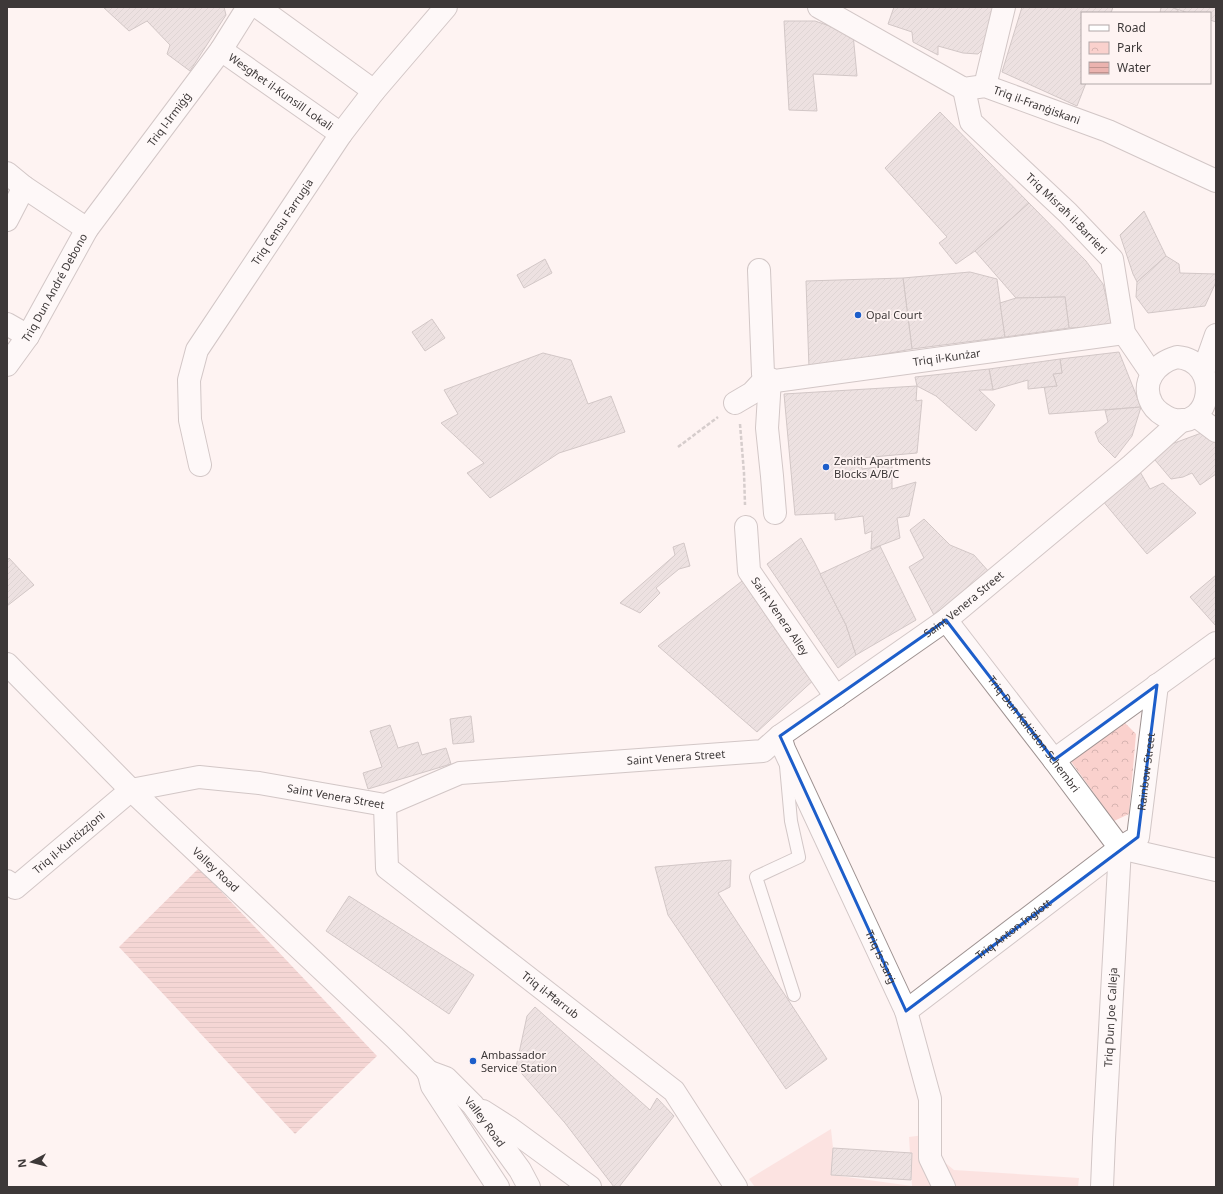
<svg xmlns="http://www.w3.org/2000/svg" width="1223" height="1194" viewBox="0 0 1223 1194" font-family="'Noto Sans',sans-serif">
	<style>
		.green { fill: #fad1cd }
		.park { fill: url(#park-crowns) }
		.water { fill: url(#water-rules) }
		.building { fill: url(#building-hatch); stroke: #9e9291 }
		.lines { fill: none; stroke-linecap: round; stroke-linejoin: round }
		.lane-casing { stroke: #9e9291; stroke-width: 14 }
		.street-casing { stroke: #9e9291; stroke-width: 24 }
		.primary-casing { stroke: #9e9291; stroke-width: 24 }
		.path { stroke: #a79f9e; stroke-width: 2.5; stroke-dasharray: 4 2; stroke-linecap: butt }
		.lane { stroke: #fff; stroke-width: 12 }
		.street { stroke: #fff; stroke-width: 22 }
		.primary { stroke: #fff; stroke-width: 22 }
		.marked { fill: none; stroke: #1d5eca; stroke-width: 3; stroke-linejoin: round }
		.poi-dot { fill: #1d5eca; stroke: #fef3f2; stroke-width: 1.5 }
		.labels { text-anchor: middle; stroke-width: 3.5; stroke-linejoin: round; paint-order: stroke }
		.street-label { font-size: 11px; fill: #3d3838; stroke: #fef3f2 }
		.poi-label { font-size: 11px; fill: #3d3838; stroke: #fef3f2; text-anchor: start }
	</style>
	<defs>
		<pattern id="park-crowns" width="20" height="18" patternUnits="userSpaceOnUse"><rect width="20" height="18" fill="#fad1cd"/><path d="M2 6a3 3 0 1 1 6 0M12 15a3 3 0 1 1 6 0" fill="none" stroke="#d7b4b1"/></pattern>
		<pattern id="water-rules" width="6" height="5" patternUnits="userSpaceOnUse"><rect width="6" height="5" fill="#ebb3af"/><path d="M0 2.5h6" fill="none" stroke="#c0938f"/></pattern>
		<pattern id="building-hatch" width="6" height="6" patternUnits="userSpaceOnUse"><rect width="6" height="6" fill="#d9cdcc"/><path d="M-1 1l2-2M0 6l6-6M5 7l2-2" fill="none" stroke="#bbb1b0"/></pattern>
	</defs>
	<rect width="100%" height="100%" fill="#fef3f2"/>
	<path class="green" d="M831 1129 833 1148 832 1175 912 1186 909 1137 924 1135 926 1147 954 1170 1079 1178 1078 1187H755L749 1179Z"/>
	<path class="park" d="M1124 722 1136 734 1129 814 1114 821 1070 760Z"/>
	<path class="water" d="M199 868 377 1056 295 1134 119 947Z"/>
	<g class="building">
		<path d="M103 7H224L226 15 190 71 167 54 170 45 147 21 129 31Z"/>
		<path d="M894 7H996L983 49 978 54 963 53 938 46V55L913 42 912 32 888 24Z"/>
		<path d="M1022 7H1113L1111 13H1082V83H1086L1077 106 1002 72Z"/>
		<path d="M1161 7H1171L1178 10V13H1160Z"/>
		<path d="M1171 7H1216V22L1210 20V13H1188Z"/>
		<path d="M784 21H815L853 34 857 76 813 74 817 111 789 110Z"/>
		<path d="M940 112 1029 203 975 251 956 264 939 243 947 237 885 168Z"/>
		<path d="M1029 203 1086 261 1103 284 1113 326 1069 328 1065 297 1016 298 975 251Z"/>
		<path d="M1144 211 1166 256 1137 282 1133 274 1120 235Z"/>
		<path d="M1166 256 1179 264 1180 273 1216 274V282L1205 306 1148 313 1136 297 1137 282Z"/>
		<path d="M545 259 552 273 524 288 517 275Z"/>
		<path d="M970 272 997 279 1005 337 912 349 903 278Z"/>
		<path d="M903 278 912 349 809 368 806 281Z"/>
		<path d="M1065 297 1069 328 1005 337 1000 303 1016 298Z"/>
		<path d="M432 319 445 338 425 351 412 332Z"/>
		<path d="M1119 352 1141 407 1049 414 1044 386H1057L1053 374 1062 373 1060 359Z"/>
		<path d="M543 353 571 360 588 404 611 396 625 432 559 453 490 498 467 473 484 463 441 423 458 414 444 390Z"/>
		<path d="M1060 359 1062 373 1053 374 1057 386 1028 389V380L993 390 989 369Z"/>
		<path d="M989 369 993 390H979L995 405 986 418 976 431 936 396 917 386 915 377Z"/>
		<path d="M917 386 916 401 922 400 917 453 861 458 862 469 892 465V489L916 482 909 516 897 518 900 538 871 549 872 531 865 534 863 516 835 520V513L795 515 784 394Z"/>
		<path d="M1141 407 1132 436 1115 458 1099 442 1095 432 1108 422 1105 410Z"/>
		<path d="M1204 432 1216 441V474L1200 485 1192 473 1183 477 1171 479 1155 460 1169 445Z"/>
		<path d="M1139 470 1150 489 1163 483 1196 513 1147 554 1102 500Z"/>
		<path d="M924 519 950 545 974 555 990 573 936 619 909 567 924 558 910 530Z"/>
		<path d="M801 538 814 561 846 625 856 655 838 668 767 564Z"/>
		<path d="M684 543 690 566 679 569 656 588 660 593 640 613 620 603 675 555 673 547Z"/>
		<path d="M880 546 916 620 856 655 846 625 820 574Z"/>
		<path d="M9 558 34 585 7 606V561Z"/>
		<path d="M1216 575V626L1190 597Z"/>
		<path d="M746 578 817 677 757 732 658 646Z"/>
		<path d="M471 716 474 742 453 744 450 719Z"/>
		<path d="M390 725 398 748 418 742 422 755 446 748 451 764 368 789 363 773 382 767 370 731Z"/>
		<path d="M731 860 730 887 718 893 827 1059 786 1089 668 915 655 867Z"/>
		<path d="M349 896 474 975 449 1014 326 931Z"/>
		<path d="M535 1007 650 1110 657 1098 674 1116 619 1187H614L565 1123 516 1067 527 1016Z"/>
		<path d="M833 1148 912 1153 911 1180 831 1175Z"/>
	</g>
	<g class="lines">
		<defs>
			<path id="lane" d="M786 766 791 821 799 857 756 877 794 995"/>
			<g id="street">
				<path d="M258 7 374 91"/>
				<path id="s1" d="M819 7 964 89 985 86 1108 131 1216 181"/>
				<path id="s2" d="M221 50 341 134"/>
				<path d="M985 86 1004 7"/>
				<path id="s3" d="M964 89 971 122 1068 213 1112 259 1124 333 1152 374"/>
				<path d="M7 173 24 187 87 229"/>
				<path d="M7 220 24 187"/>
				<path id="s4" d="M759 270 763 374 766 378 775 381 1124 333"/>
				<path d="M7 324 28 336"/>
				<path d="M1177 357C1223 361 1212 432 1171 419 1164 416 1156 411 1152 404 1140 382 1156 363 1177 357Z"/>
				<path id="s5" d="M7 365 28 336 87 229 221 50 248 7"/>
				<path d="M1204 369 1216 335"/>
				<path d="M770 379 767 428 772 476 775 513"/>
				<path d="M735 403 752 393 766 378"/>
				<path d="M1196 416 1216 431"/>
				<path id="s6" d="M200 465 190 420 189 380 197 350 341 134 374 91 446 7"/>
				<path id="s7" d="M746 527 749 571 836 697"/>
				<path id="s8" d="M946 620 1054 760 1120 848"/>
				<path id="s9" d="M780 736 784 749 906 1011 930 1099V1158L944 1187"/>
				<path d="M1054 760 1216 643"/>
				<path id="s10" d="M385 805 387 868 674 1091 736 1187"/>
				<path d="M1120 848 1216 870"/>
				<path id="s11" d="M7 881 15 888 131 790 199 777 259 783 385 805 460 773 763 751 780 736 946 620 1132 465 1182 420"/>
				<path id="s12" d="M906 1011 1120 848 1138 837 1157 685"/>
				<path id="s13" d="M1102 1187 1104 1139 1120 848"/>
			</g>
			<g id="primary">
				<path id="s14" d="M7 664 131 790 395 1038 428 1071 432 1086 498 1187"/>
				<path id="s15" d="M427 1071 446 1078 473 1105 520 1170 529 1187"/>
				<path d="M483 1111 508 1127 590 1187"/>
			</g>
		</defs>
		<use href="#lane" class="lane-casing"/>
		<use href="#street" class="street-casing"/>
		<use href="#primary" class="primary-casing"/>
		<g class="path">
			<path d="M740 424 744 473 745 505"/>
			<path d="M678 447 718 417"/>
		</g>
		<use href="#lane" class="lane"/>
		<use href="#street" class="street"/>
		<use href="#primary" class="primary"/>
	</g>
	<path d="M0 0H1223V1194H0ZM946 620 1054 760 1157 685 1138 837 906 1011 780 736Z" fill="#fef3f2" fill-opacity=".55" fill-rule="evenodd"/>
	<path class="marked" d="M946 620 1054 760 1157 685 1138 837 906 1011 780 736Z"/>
	<g class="poi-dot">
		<circle cx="858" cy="315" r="4"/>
		<circle cx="826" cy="467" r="4"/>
		<circle cx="473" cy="1061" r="4"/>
	</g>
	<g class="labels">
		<g class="street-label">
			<text dy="4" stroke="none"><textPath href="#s2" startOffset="73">Wesgħet il-Kunsill Lokali</textPath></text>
			<text dy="4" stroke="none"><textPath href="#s1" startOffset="243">Triq il-Franġiskani</textPath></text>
			<text dy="4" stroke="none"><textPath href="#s5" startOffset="295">Triq l-Irmiġġ</textPath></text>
			<text dy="4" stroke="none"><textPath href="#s3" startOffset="166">Triq Misraħ il-Barrieri</textPath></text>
			<text dy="4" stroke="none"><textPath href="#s6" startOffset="271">Triq Ċensu Farrugia</textPath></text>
			<text dy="4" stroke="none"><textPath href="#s5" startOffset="91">Triq Dun André Debono</textPath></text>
			<text dy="4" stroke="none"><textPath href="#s4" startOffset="292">Triq il-Kunżar</textPath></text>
			<text dy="4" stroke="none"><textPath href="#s11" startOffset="1054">Saint Venera Street</textPath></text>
			<text dy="4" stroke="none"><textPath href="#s7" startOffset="99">Saint Venera Alley</textPath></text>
			<text dy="4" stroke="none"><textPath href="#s8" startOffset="144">Triq Dun Kalċidon Schembri</textPath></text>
			<text dy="4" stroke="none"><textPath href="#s11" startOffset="718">Saint Venera Street</textPath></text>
			<text dy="4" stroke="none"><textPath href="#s12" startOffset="356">Rainbow Street</textPath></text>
			<text dy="4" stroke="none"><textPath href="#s11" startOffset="370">Saint Venera Street</textPath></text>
			<text dy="4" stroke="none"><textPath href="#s11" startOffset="81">Triq il-Kunċizzjoni</textPath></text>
			<text dy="4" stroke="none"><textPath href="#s14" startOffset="293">Valley Road</textPath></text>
			<text dy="4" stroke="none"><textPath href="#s12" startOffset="135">Triq Anton Inglott</textPath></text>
			<text dy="4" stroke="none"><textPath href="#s9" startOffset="243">Triq is-Sarġ</textPath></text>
			<text dy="4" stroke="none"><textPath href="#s10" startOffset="270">Triq il-Ħarrub</textPath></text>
			<text dy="4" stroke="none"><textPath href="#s13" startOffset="170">Triq Dun Joe Calleja</textPath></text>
			<text dy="4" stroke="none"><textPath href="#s15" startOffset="79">Valley Road</textPath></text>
		</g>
		<g class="poi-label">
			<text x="866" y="319">Opal Court</text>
			<text x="834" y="465">Zenith Apartments<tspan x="834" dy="13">Blocks A/B/C</tspan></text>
			<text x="481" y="1059">Ambassador<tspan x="481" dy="13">Service Station</tspan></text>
		</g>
	</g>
	<rect width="1223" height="1194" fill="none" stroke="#3d3838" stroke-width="16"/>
	<rect x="1081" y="12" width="130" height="72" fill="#fef3f2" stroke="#b1a8a8"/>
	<rect x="1089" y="25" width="20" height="6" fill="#ffffff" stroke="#b1a8a8"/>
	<text x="1117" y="32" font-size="12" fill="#3d3838">Road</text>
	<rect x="1089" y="42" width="20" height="12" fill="url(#park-crowns)" stroke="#b1a8a8"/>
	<text x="1117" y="52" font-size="12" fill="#3d3838">Park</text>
	<rect x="1089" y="62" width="20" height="12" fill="url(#water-rules)" stroke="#b1a8a8"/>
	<text x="1117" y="72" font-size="12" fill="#3d3838">Water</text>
	<g transform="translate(32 1162) rotate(263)" stroke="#fef3f2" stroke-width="3" paint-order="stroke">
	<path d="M0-3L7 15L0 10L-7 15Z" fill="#3d3838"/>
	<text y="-6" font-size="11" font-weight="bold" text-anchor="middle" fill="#3d3838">N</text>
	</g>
</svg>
